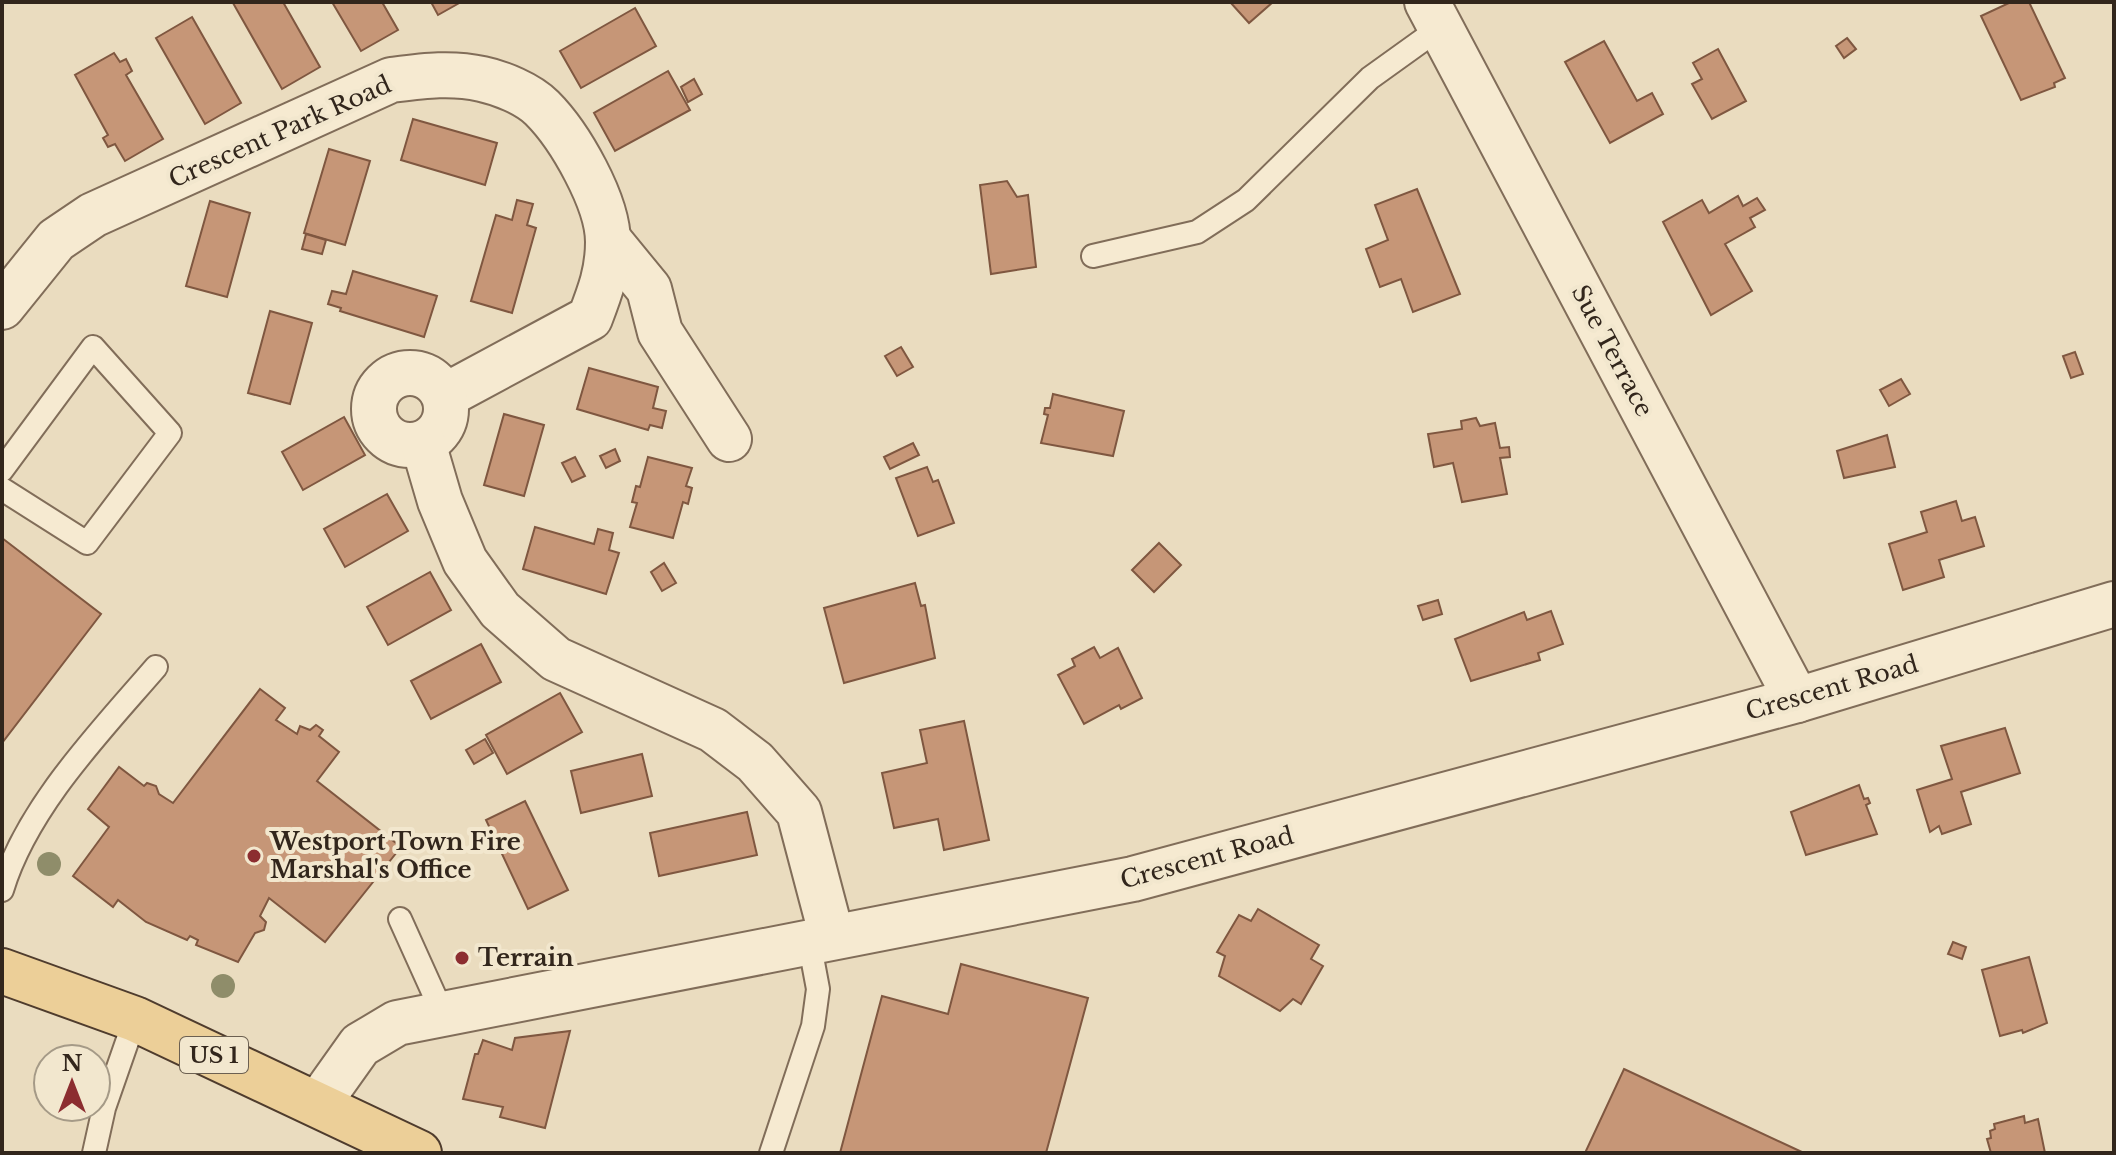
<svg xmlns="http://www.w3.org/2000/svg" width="2116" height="1155" viewBox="0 0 2116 1155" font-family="'Libre Baskerville',serif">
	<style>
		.building { fill: #c69677; stroke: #7f5740; stroke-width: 2 }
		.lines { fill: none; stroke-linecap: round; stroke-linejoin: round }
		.service-casing { stroke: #816d59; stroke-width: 26 }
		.minor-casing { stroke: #816d59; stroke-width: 48 }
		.primary-casing { stroke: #4f3c2d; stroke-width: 48 }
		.service { stroke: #f6ead1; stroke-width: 22 }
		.minor { stroke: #f6ead1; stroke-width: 44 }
		.primary { stroke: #eccf98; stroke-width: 44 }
		.tree { fill: #8f8d6a }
		.poi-dot { fill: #8c2d30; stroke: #f2e7ce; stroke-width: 3 }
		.labels { text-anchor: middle; stroke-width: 8; stroke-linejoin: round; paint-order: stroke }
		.shield { fill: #f2e7ce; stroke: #6c6051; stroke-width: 2 }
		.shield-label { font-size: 22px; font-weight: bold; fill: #32261c }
		.street-label { font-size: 24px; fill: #32261c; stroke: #f2e7ce }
		.poi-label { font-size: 24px; font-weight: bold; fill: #32261c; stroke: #f2e7ce; text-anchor: start }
	</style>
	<rect width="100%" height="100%" fill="#eadcbf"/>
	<g class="building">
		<path d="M283 2 320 67 282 89 233 3Z"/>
		<path d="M332 2H382L398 30 361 51Z"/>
		<path d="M431 2H461L438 15Z"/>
		<path d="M1230 2H1273L1249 23Z"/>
		<path d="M2011 2H2029L2065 78 2054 83 2055 87 2021 100 1981 16Z"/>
		<path d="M635 8 656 46 581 88 560 51Z"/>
		<path d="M192 17 241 103 205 124 156 38Z"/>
		<path d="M1847 38 1856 49 1844 58 1836 46Z"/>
		<path d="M1604 41 1637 101 1652 93 1663 114 1610 143 1565 62Z"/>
		<path d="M1718 49 1746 101 1712 119 1692 84 1702 79 1693 63Z"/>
		<path d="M114 53 120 62 126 59 132 71 126 75 163 139 125 161 115 144 108 147 103 138 108 135 75 75Z"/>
		<path d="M668 71 690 110 615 151 594 113Z"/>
		<path d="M694 79 702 94 688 102 681 87Z"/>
		<path d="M413 119 497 143 485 185 401 160Z"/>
		<path d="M329 149 370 161 345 245 304 233Z"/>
		<path d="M1007 181 1017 197 1028 195 1036 267 991 274 980 185Z"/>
		<path d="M1417 189 1460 294 1413 312 1401 279 1380 287 1366 249 1388 240 1375 205Z"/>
		<path d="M1738 196 1743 206 1757 198 1765 210 1750 218 1755 227 1725 244 1752 291 1711 315 1663 222 1702 200 1709 213Z"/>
		<path d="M517 200 533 204 527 225 536 228 512 313 471 301 496 215 512 220Z"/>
		<path d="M210 201 250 213 227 297 186 286Z"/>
		<path d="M306 234 326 240 322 254 302 249Z"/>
		<path d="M353 271 437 296 424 337 340 311 341 308 328 304 332 291 346 294Z"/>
		<path d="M270 311 312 323 290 404 248 393Z"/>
		<path d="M901 347 913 367 897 376 885 356Z"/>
		<path d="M2075 352 2083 374 2071 378 2063 356Z"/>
		<path d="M589 368 658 387 653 408 666 411 662 428 650 425 648 430 577 409Z"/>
		<path d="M1901 379 1910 394 1889 406 1880 390Z"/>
		<path d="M1053 394 1124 411 1113 456 1041 443 1048 415 1044 414 1045 408H1050Z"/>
		<path d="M504 414 544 425 524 496 484 485Z"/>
		<path d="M344 417 365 455 303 490 282 452Z"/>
		<path d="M1476 418 1480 426 1495 423 1500 448 1509 447 1510 457 1500 458 1507 494 1462 502 1453 463 1434 467 1428 434 1462 429 1461 421Z"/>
		<path d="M1887 435 1895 467 1844 478 1837 451Z"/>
		<path d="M913 443 919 455 890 469 884 457Z"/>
		<path d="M615 449 620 461 606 468 600 456Z"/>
		<path d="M575 457 585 476 572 482 562 463Z"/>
		<path d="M648 457 692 468 686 486 692 488 688 504 683 502 673 538 630 527 637 503 632 502 636 486 640 487Z"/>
		<path d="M927 467 933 482 938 480 954 523 918 536 896 478Z"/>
		<path d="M387 494 408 531 345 567 324 529Z"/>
		<path d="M1956 501 1962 521 1975 517 1984 546 1939 560 1944 577 1903 590 1889 544 1927 532 1921 512Z"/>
		<path d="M535 527 594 544 598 529 613 533 609 550 619 553 606 594 523 569Z"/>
		<path d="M2 538 101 614 2 743Z"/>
		<path d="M1159 543 1181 565 1154 592 1132 570Z"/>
		<path d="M664 563 676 583 662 591 651 572Z"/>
		<path d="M430 572 451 610 388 645 367 607Z"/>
		<path d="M915 583 921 606 925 605 935 658 844 683 824 608Z"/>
		<path d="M1438 600 1442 614 1423 620 1418 606Z"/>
		<path d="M1551 611 1563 644 1538 653 1540 660 1471 681 1455 639 1524 612 1527 620Z"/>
		<path d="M481 644 501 682 431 719 411 681Z"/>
		<path d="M1094 647 1100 658 1118 648 1142 698 1121 709 1119 705 1084 724 1058 675 1075 666 1072 659Z"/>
		<path d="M260 689 285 708 276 720 297 734 300 726 310 730 316 725 323 730 319 736 339 752 317 781 401 847 325 942 269 898 260 916 266 922 264 930 255 933 238 962 196 945 198 940 190 936 187 940 146 922 118 900 113 907 73 876 109 827 88 809 119 767 144 786 147 783 156 786 159 794 173 803Z"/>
		<path d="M560 693 582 732 507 774 486 735Z"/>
		<path d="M964 721 989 840 944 850 938 819 894 828 882 773 927 763 920 730Z"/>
		<path d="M2005 728 2020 773 1961 792 1971 824 1942 834 1939 826 1930 832 1917 790 1952 779 1941 746Z"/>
		<path d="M485 739 493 753 474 764 466 750Z"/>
		<path d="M642 754 652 796 581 813 571 771Z"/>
		<path d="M1859 785 1864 799 1868 798 1870 803 1866 805 1877 834 1806 855 1791 812Z"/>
		<path d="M525 801 568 890 528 909 486 820Z"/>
		<path d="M747 812 757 855 659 876 650 833Z"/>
		<path d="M1258 909 1319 945 1311 959 1323 966 1301 1004 1293 999 1280 1011 1219 976 1225 956 1217 952 1239 915 1251 921Z"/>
		<path d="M1953 942 1966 947 1962 959 1948 954Z"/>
		<path d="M2029 957 2047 1023 2023 1033 2022 1030 2000 1036 1982 970Z"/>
		<path d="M961 964 1088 998 1046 1153H840L882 996 948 1014Z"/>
		<path d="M570 1031 545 1128 500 1117 503 1107 463 1099 475 1054H478L483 1040 512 1050 515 1038Z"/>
		<path d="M1624 1069 1804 1153H1585Z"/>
		<path d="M2024 1116 2025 1123 2038 1119 2045 1153H1991L1987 1139 1991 1138 1990 1131 1995 1129 1994 1124Z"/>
	</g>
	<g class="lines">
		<defs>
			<g id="service">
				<path d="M1093 256 1197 232 1246 200 1370 78 1441 27"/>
				<path d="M2 470 93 347 170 433 87 543 2 489"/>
				<path d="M2 890C27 807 100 732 156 667"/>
				<path d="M400 919 442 1012"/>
				<path d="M94 1153 104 1108 135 1019"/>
				<path d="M771 1153 813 1026 818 989 809 941"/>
			</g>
			<g id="minor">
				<path d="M1427 2 1797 700"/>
				<path d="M608 239 649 289 660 332 729 439"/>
				<path d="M2 307 56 240 93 215 391 80C423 76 451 72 482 79 501 83 528 94 542 108 570 136 608 202 608 242 608 271 600 292 590 318L445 396"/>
				<circle cx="410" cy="409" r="36"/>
				<path d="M423 443 440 501 465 561 500 610 556 659 713 730 755 762 799 812 832 937"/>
				<path d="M318 1104 360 1045 397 1023 1133 879 1797 700 2114 604"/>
			</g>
			<path id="primary" d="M2 971 135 1019 419 1153"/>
		</defs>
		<use href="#service" class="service-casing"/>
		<use href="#minor" class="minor-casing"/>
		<use href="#primary" class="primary-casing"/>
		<use href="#service" class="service"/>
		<use href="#minor" class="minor"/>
		<use href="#primary" class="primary"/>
	</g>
	<g class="tree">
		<circle cx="49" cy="864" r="12"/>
		<circle cx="223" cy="986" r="12"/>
	</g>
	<g class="poi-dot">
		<circle cx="254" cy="856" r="8"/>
		<circle cx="462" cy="958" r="8"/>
	</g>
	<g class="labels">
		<rect class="shield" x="180" y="1037" width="68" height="36" rx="6"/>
		<g class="shield-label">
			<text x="214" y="1063">US 1</text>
		</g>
		<g class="street-label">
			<text transform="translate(280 132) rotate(-24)" y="8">Crescent Park Road</text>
			<text transform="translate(1612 351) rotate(62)" y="8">Sue Terrace</text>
			<text transform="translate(1832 688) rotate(-16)" y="8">Crescent Road</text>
			<text transform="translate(1207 858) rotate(-15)" y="8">Crescent Road</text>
		</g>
		<g class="poi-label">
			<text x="270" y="850">Westport Town Fire<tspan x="270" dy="28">Marshal's Office</tspan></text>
			<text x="478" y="966">Terrain</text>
		</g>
	</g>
	<rect width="2116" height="1155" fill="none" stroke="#32261c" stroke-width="8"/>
	<g transform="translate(72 1083)"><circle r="38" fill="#f2e7ce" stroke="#a59a87" stroke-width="2"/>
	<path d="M0-6L14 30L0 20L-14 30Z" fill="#8c2d30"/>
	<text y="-12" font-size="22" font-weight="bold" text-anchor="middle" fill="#32261c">N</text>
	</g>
</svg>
